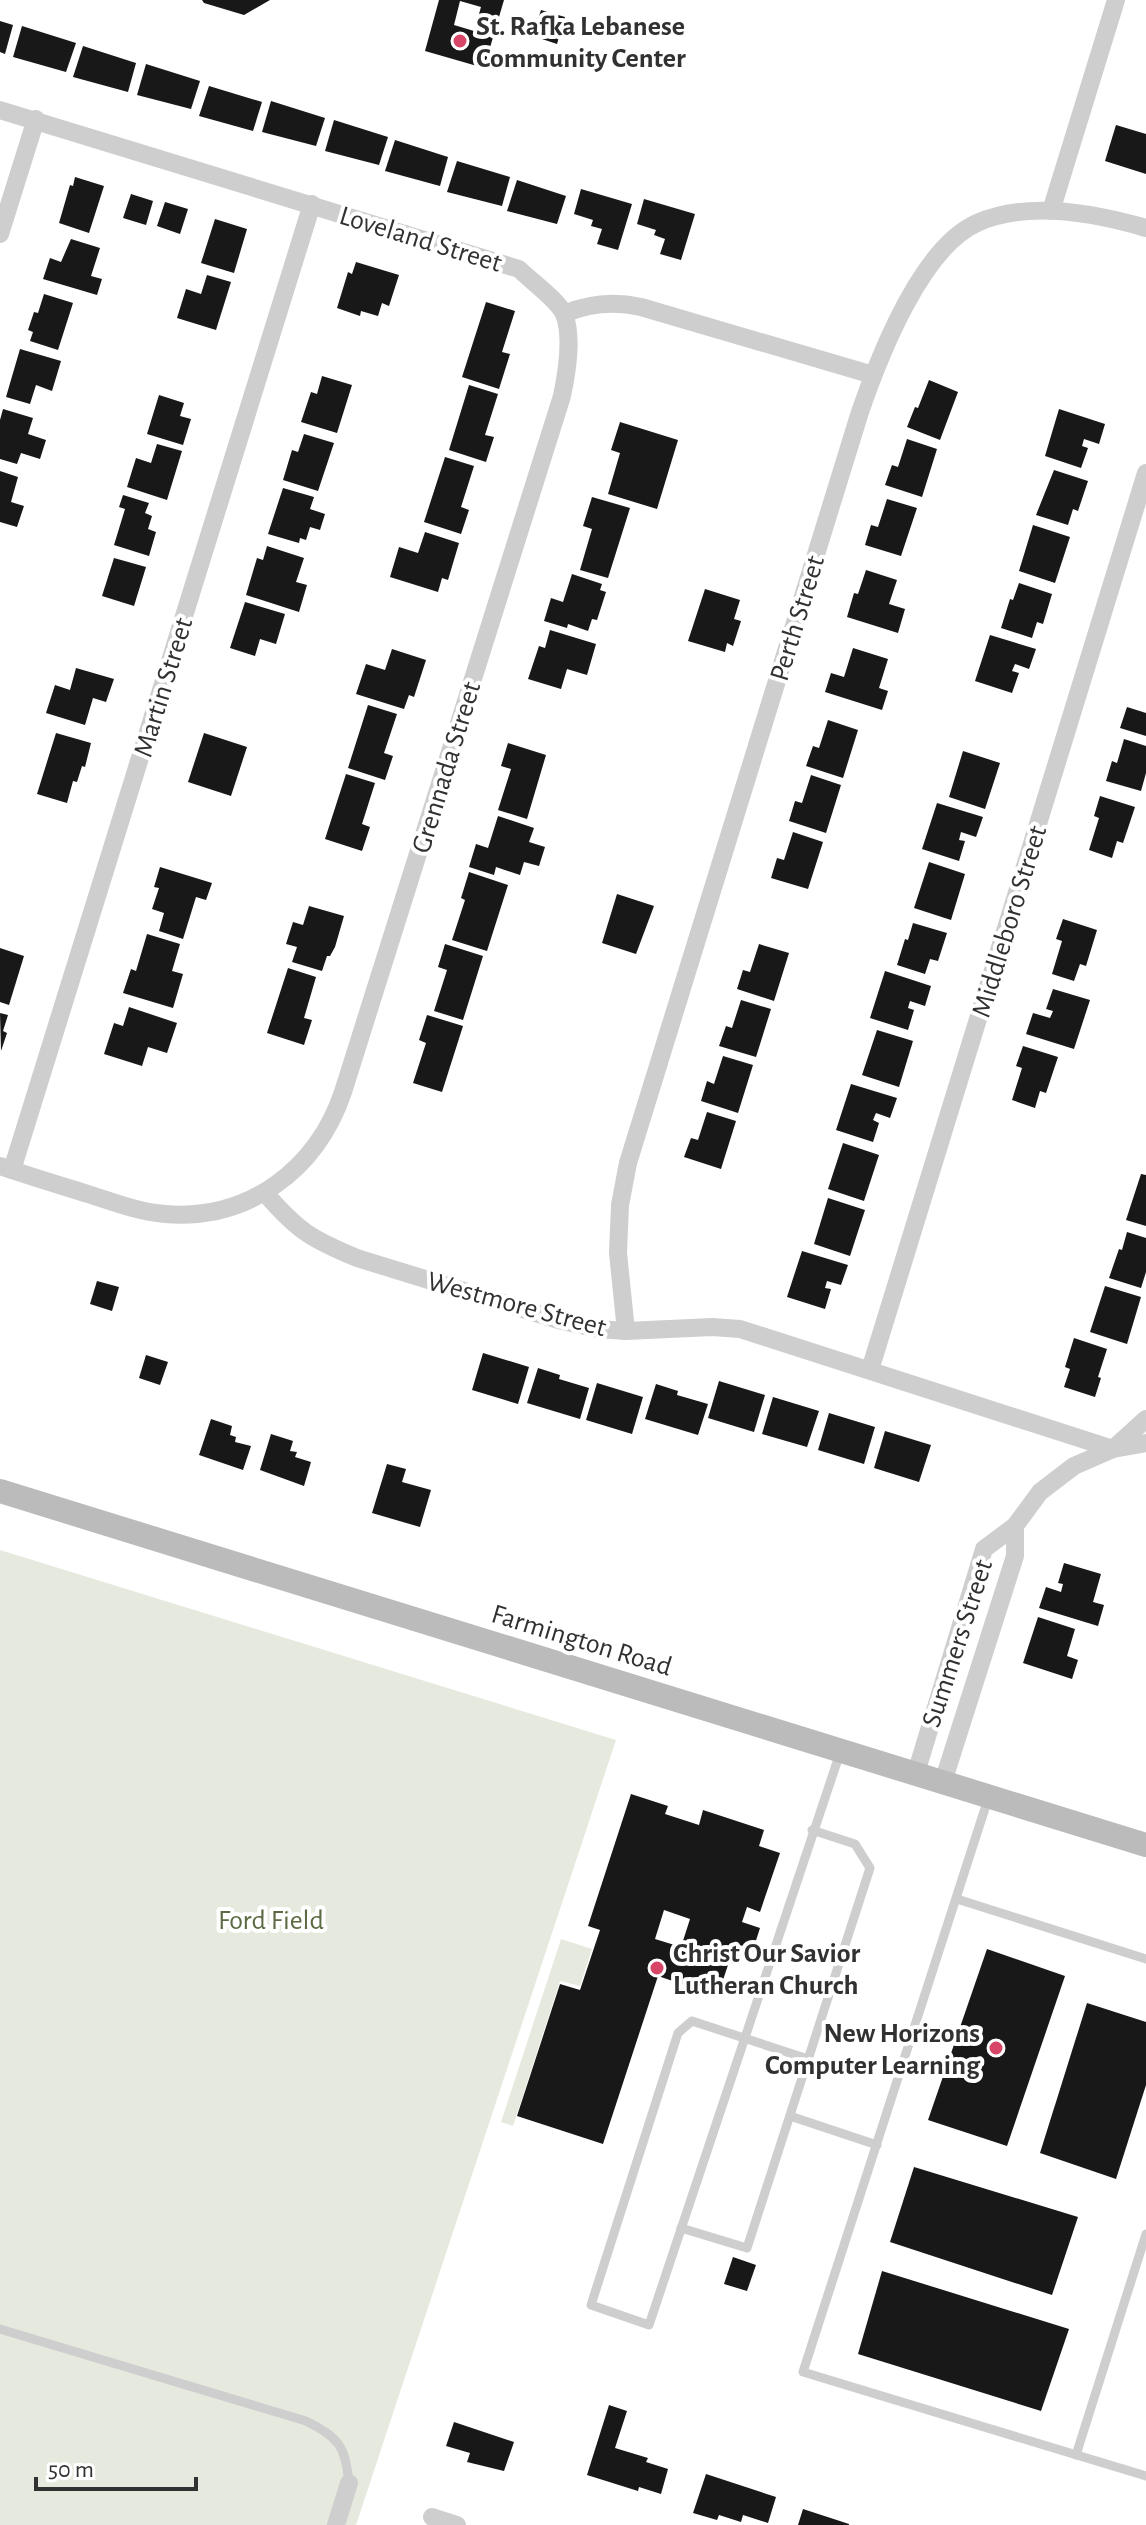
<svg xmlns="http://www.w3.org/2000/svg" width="1146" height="2525" viewBox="0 0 1146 2525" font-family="'Alegreya Sans',sans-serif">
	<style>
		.green { fill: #e6eade }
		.building { fill: #181818; fill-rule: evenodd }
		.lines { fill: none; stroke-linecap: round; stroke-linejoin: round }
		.service { stroke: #cecece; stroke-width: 9 }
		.minor { stroke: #cecece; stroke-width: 18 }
		.secondary { stroke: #bbb; stroke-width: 24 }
		.poi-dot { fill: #d74567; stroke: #fff; stroke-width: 3 }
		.labels { text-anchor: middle; stroke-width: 8; stroke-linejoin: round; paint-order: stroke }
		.poi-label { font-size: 28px; font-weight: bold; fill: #313131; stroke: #fff; text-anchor: start }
		.street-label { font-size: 28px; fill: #313131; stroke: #fff }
		.park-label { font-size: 28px; fill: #5b6a42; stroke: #fff }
	</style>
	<rect width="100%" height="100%" fill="#fff"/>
	<g class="green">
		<path d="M0 1550 616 1740 356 2525H0Z"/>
		<path d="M561 1939 592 1949 580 1986 560 1981 513 2126 501 2122Z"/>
	</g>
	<g class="building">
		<path d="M202 0H270L244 15 204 3Z"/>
		<path d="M439 0H504L484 68 425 51ZM460 1 481 7 474 31 454 25Z"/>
		<path d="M541 10 565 17 557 44 533 36Z"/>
		<path d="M0 21 13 25 5 54 0 52Z"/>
		<path d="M22 26 76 43 66 72 13 57Z"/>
		<path d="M83 46 136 63 128 92 73 77Z"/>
		<path d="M146 64 200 81 191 109 137 95Z"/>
		<path d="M209 86 262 102 253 131 199 116Z"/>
		<path d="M271 101 325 118 316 146 262 132Z"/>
		<path d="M334 120 388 137 379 165 325 151Z"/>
		<path d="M1116 125 1146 134V174L1105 161Z"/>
		<path d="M395 140 448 157 440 186 385 171Z"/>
		<path d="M457 161 510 177 502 206 447 192Z"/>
		<path d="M75 177 104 186 89 233 59 223 70 185 73 186Z"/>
		<path d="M517 180 566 196 557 224 507 211Z"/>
		<path d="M581 189 632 204 618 250 597 244 602 229 591 226 593 220 574 214Z"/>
		<path d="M131 194 153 201 146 225 123 218Z"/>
		<path d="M644 199 695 214 681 260 660 254 665 239 654 235 656 230 637 224Z"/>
		<path d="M165 202 188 209 180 234 157 226Z"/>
		<path d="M215 219 247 229 234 273 201 263Z"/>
		<path d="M71 239 100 248 91 276 102 279 97 295 43 279 50 258 61 262Z"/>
		<path d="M356 262 399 275 389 306 382 303 378 316 361 311 360 316 337 308 348 272 352 274Z"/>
		<path d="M207 275 231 282 216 330 177 318 186 289 201 294Z"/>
		<path d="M44 294 73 303 58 350 30 341 33 332 28 330 34 312 38 313Z"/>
		<path d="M486 302 515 311 502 352 510 354 499 389 462 377Z"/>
		<path d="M20 349 61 361 52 391 36 385 30 404 6 397Z"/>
		<path d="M322 376 352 385 337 433 301 422 311 392 317 394Z"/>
		<path d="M929 380 958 392 940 440 907 427 915 407 918 408Z"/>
		<path d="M469 385 498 394 485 435 494 437 486 462 449 450Z"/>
		<path d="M159 395 184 403 180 416 191 419 183 445 147 434Z"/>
		<path d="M3 409 33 418 28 434 46 440 40 459 21 453 17 464 0 459V420Z"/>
		<path d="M1059 409 1105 424 1099 444 1084 439 1082 446 1088 448 1081 468 1045 456Z"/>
		<path d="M620 422 678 440 657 509 608 494 620 453 611 450Z"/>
		<path d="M304 434 334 443 318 491 283 480 292 450 298 452Z"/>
		<path d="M907 439 937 449 922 497 885 485 892 465 898 467Z"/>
		<path d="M157 444 182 451 167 500 127 487 136 458 151 463Z"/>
		<path d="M445 457 474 466 461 507 469 510 461 534 424 522Z"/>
		<path d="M1054 470 1088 481 1078 511 1073 509 1068 525 1036 515Z"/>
		<path d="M0 471 18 477 11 502 24 506 17 527 0 522Z"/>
		<path d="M283 488 314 497 310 509 325 514 320 530 310 527 306 540 300 538 299 543 268 534Z"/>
		<path d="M123 495 149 503 145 513 152 516 148 529 156 532 149 556 114 545 125 509 119 507Z"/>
		<path d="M592 497 630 508 608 578 580 570 592 529 583 526Z"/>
		<path d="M887 499 917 508 901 556 865 545 871 525 878 527Z"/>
		<path d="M1033 525 1070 537 1055 583 1019 571Z"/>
		<path d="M425 532 459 543 448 580 442 578 438 592 390 577 399 547 418 553Z"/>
		<path d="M267 546 304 558 296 582 307 585 299 612 246 595 257 558 263 560Z"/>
		<path d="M114 558 146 567 134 606 102 596Z"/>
		<path d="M866 570 897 580 889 604 905 609 898 633 847 617 854 593 858 594Z"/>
		<path d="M572 574 602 584 600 590 606 592 597 620 592 619 588 631 568 624 567 628 544 621 551 598 563 602Z"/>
		<path d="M1019 583 1052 594 1043 624 1037 622 1032 638 1001 628 1010 599 1013 600Z"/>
		<path d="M705 589 740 600 734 619 741 621 733 646 727 643 725 652 688 641Z"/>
		<path d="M245 602 285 614 276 644 260 639 255 656 230 648Z"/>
		<path d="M550 630 596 644 587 675 567 669 561 689 528 679 539 646 545 648Z"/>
		<path d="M990 635 1036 649 1029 669 1015 664 1012 671 1019 673 1012 693 975 681Z"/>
		<path d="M853 648 888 659 879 688 888 691 882 710 825 692 831 673 844 677Z"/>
		<path d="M392 649 426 660 414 697 409 695 404 709 356 694 366 664 385 670Z"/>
		<path d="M76 668 114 679 106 702 93 698 85 725 46 713 55 685 70 690Z"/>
		<path d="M368 705 397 714 384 753 393 756 385 780 348 768Z"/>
		<path d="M1127 707 1146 713V736L1120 728Z"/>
		<path d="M828 720 858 730 843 778 806 766 813 746 819 748Z"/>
		<path d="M56 733 91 743 85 767 82 766 77 782 73 781 67 803 37 794Z"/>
		<path d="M204 733 247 747 231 796 188 782Z"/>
		<path d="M1124 739 1146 746V773L1141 791 1106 781 1112 761 1117 763Z"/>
		<path d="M508 743 546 755 527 819 498 810 511 769 501 766Z"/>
		<path d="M963 751 1000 763 985 809 949 797Z"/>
		<path d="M346 774 375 783 362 824 370 827 362 851 325 839Z"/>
		<path d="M811 775 841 785 826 833 789 821 795 801 802 803Z"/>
		<path d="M1100 796 1135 807 1123 843 1117 841 1112 858 1089 850 1099 818 1094 816Z"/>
		<path d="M937 803 983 817 976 837 961 832 959 840 965 841 959 861 922 849Z"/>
		<path d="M498 816 534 828 529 842 545 847 539 866 524 862 520 875 496 867 494 875 469 867 476 844 488 848Z"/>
		<path d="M793 832 823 842 808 889 771 878 777 858 784 860Z"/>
		<path d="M929 862 965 874 951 920 914 908Z"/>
		<path d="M160 867 212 883 206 900 196 897 183 939 159 931 164 913 152 909 159 888 154 887Z"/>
		<path d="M469 872 508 885 487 951 452 940 465 900 461 898Z"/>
		<path d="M617 894 654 906 636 954 602 943Z"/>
		<path d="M309 906 344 916 335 947 330 956H327L322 971 292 962 297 947 286 944 293 922 303 925Z"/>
		<path d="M1063 919 1097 930 1086 966 1080 964 1074 981 1052 974 1062 941 1056 939Z"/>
		<path d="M913 923 947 933 938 961 930 959 925 974 897 965 905 939 908 940Z"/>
		<path d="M147 934 180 944 172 971 183 974 173 1008 123 993 131 969 136 971Z"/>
		<path d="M445 944 483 956 463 1020 434 1011 447 970 438 967Z"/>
		<path d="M759 944 789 953 774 1001 737 989 743 970 750 972Z"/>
		<path d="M0 948 24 956 9 1005 0 1002Z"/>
		<path d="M288 968 316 977 304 1018 312 1020 304 1045 267 1033Z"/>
		<path d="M885 971 931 986 925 1006 910 1001 908 1008 914 1010 908 1030 870 1018Z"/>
		<path d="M1053 989 1090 1000 1074 1049 1026 1034 1033 1013 1050 1018 1053 1011 1046 1009Z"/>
		<path d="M741 1000 771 1009 756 1057 719 1046 726 1026 732 1028Z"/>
		<path d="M129 1007 177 1023 167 1053 148 1047 142 1066 104 1054 114 1023 123 1026Z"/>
		<path d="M0 1013 8 1015 3 1031 7 1033 1 1051Z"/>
		<path d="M427 1015 463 1026 442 1092 413 1083 426 1043 419 1040Z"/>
		<path d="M877 1030 913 1041 899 1087 862 1075Z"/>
		<path d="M1023 1046 1058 1057 1046 1093 1040 1091 1035 1108 1012 1100 1022 1068 1016 1066Z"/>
		<path d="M723 1056 753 1065 738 1113 701 1101 707 1081 714 1084Z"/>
		<path d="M851 1084 897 1098 890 1118 876 1113 873 1120 879 1123 873 1142 836 1130Z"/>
		<path d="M707 1112 736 1121 721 1169 684 1157 691 1138 698 1140Z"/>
		<path d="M843 1143 879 1155 864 1201 828 1189Z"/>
		<path d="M1141 1174 1146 1175V1226L1126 1220Z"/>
		<path d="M828 1198 865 1210 850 1256 814 1244Z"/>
		<path d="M1127 1232 1146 1238V1272L1141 1288 1109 1278 1119 1249 1122 1250Z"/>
		<path d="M802 1251 848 1265 841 1285 827 1281 825 1288 831 1289 825 1309 787 1297Z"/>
		<path d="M97 1281 119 1287 112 1311 90 1304Z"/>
		<path d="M1105 1286 1141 1297 1127 1344 1090 1332Z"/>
		<path d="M1074 1338 1107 1349 1098 1377 1101 1378 1095 1397 1064 1387 1070 1369 1065 1367Z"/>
		<path d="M483 1353 529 1367 518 1404 472 1390Z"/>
		<path d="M146 1355 168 1362 160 1385 139 1378Z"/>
		<path d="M538 1368 560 1375 559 1379 589 1388 580 1419 527 1403Z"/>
		<path d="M719 1381 765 1395 754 1432 708 1418Z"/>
		<path d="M597 1383 643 1397 632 1434 586 1420Z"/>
		<path d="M656 1384 678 1391 677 1395 708 1404 698 1435 645 1419Z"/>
		<path d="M773 1397 819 1411 807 1447 762 1434Z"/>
		<path d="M829 1413 875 1427 864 1464 818 1450Z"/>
		<path d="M211 1419 232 1426 230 1435 236 1437 235 1442 251 1446 243 1470 199 1455Z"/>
		<path d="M885 1431 931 1445 919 1482 874 1468Z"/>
		<path d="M271 1434 293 1441 290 1451 297 1452 295 1457 311 1462 304 1486 260 1470Z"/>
		<path d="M387 1464 406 1469 402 1482 431 1490 420 1527 372 1513Z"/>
		<path d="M1064 1563 1101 1574 1093 1602 1104 1605 1098 1626 1039 1608 1046 1587 1061 1592 1063 1584 1058 1583Z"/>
		<path d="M1038 1617 1075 1629 1067 1656 1078 1660 1072 1679 1023 1663Z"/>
		<path d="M631 1794 668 1806 665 1814 699 1825 703 1810 764 1830 759 1846 780 1853 760 1912 747 1907 742 1922 760 1928 750 1959 732 1953 720 1989 713 1987 711 1994 658 1976 603 2144 517 2116 560 1984 580 1990 600 1930 588 1926ZM664 1910 690 1919 681 1947 655 1939Z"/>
		<path d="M987 1949 1065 1976 1007 2146 928 2120Z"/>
		<path d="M1087 2003 1146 2022V2085L1116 2179 1040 2153Z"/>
		<path d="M914 2167 1078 2217 1052 2295 890 2242Z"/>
		<path d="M733 2257 756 2265 747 2291 724 2284Z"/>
		<path d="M882 2271 1069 2329 1041 2411 858 2354Z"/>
		<path d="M609 2405 627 2411 615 2448 648 2458 646 2462 668 2469 661 2494 639 2487 638 2491 587 2475Z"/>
		<path d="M454 2422 514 2442 504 2471 467 2462 470 2453 446 2446Z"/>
		<path d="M706 2474 776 2497 768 2523 743 2515 741 2522 719 2515 717 2520 693 2513Z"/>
		<path d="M803 2509 849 2524V2525H798Z"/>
	</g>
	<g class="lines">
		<g class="service">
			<path d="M988 1799 803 2372 1146 2476"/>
			<path d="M957 1899 1146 1959"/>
			<path d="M808 2059 692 2021 678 2033 591 2305 649 2325 840 1753"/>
			<path d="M790 2116 877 2145"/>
			<path d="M681 2228 747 2248 870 1868 855 1844 812 1830"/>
			<path d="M0 2329 306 2421C339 2438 345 2445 349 2483"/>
			<path d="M1076 2455 1146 2234"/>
		</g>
		<g class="minor">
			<path d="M0 110 519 269C531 281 558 300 564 314 573 337 567 372 562 396L343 1092C317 1169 249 1221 165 1214 139 1212 113 1202 88 1194 59 1185 29 1176 0 1166"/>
			<path d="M1051 211 1116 0"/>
			<path d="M0 234 36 119"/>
			<path d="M564 314C590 303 614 301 641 307L873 375"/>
			<path d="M12 1170 312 204"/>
			<path d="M265 1193C298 1231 311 1239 357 1258L558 1320 598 1329 626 1331 712 1327 740 1329 1113 1449 1146 1443"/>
			<path d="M626 1331 618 1253 620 1205 628 1163 860 412C879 357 921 248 977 223 1028 200 1095 213 1146 228"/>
			<path d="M870 1370 1146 473"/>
			<path d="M916 1773 984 1549 1015 1526 1040 1492 1074 1466 1113 1449 1146 1419"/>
			<path d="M943 1782 1015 1556V1526"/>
			<path d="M432 2517 457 2525"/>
			<path d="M336 2525 349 2483"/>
		</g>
		<path class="secondary" d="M0 1491 1146 1845"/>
	</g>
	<g class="poi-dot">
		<circle cx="460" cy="41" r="8"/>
		<circle cx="657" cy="1968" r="8"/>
		<circle cx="996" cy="2048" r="8"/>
	</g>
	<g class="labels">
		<g class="poi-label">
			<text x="476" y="35">St. Rafka Lebanese<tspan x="476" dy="32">Community Center</tspan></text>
			<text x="673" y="1962">Christ Our Savior<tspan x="673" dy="32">Lutheran Church</tspan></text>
			<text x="980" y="2042" text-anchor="end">New Horizons<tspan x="980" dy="32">Computer Learning</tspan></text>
		</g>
		<g class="street-label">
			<text transform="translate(421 238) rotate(17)" y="10">Loveland Street</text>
			<text transform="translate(796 618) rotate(-73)" y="10">Perth Street</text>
			<text transform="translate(162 687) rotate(-73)" y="10">Martin Street</text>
			<text transform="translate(445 767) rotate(-73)" y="10">Grennada Street</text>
			<text transform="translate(1008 921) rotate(-73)" y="10">Middleboro Street</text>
			<text transform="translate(517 1303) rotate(15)" y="10">Westmore Street</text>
			<text transform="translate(582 1639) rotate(17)" y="10">Farmington Road</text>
			<text transform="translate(956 1643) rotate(-72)" y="10">Summers Street</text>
		</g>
		<g class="park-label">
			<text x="271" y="1929">Ford Field</text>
		</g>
	</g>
	<path d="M36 2477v12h160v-12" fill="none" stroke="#313131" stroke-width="4"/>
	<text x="48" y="2477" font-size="24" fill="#313131" stroke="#ffffff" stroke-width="6" paint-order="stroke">50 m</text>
</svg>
